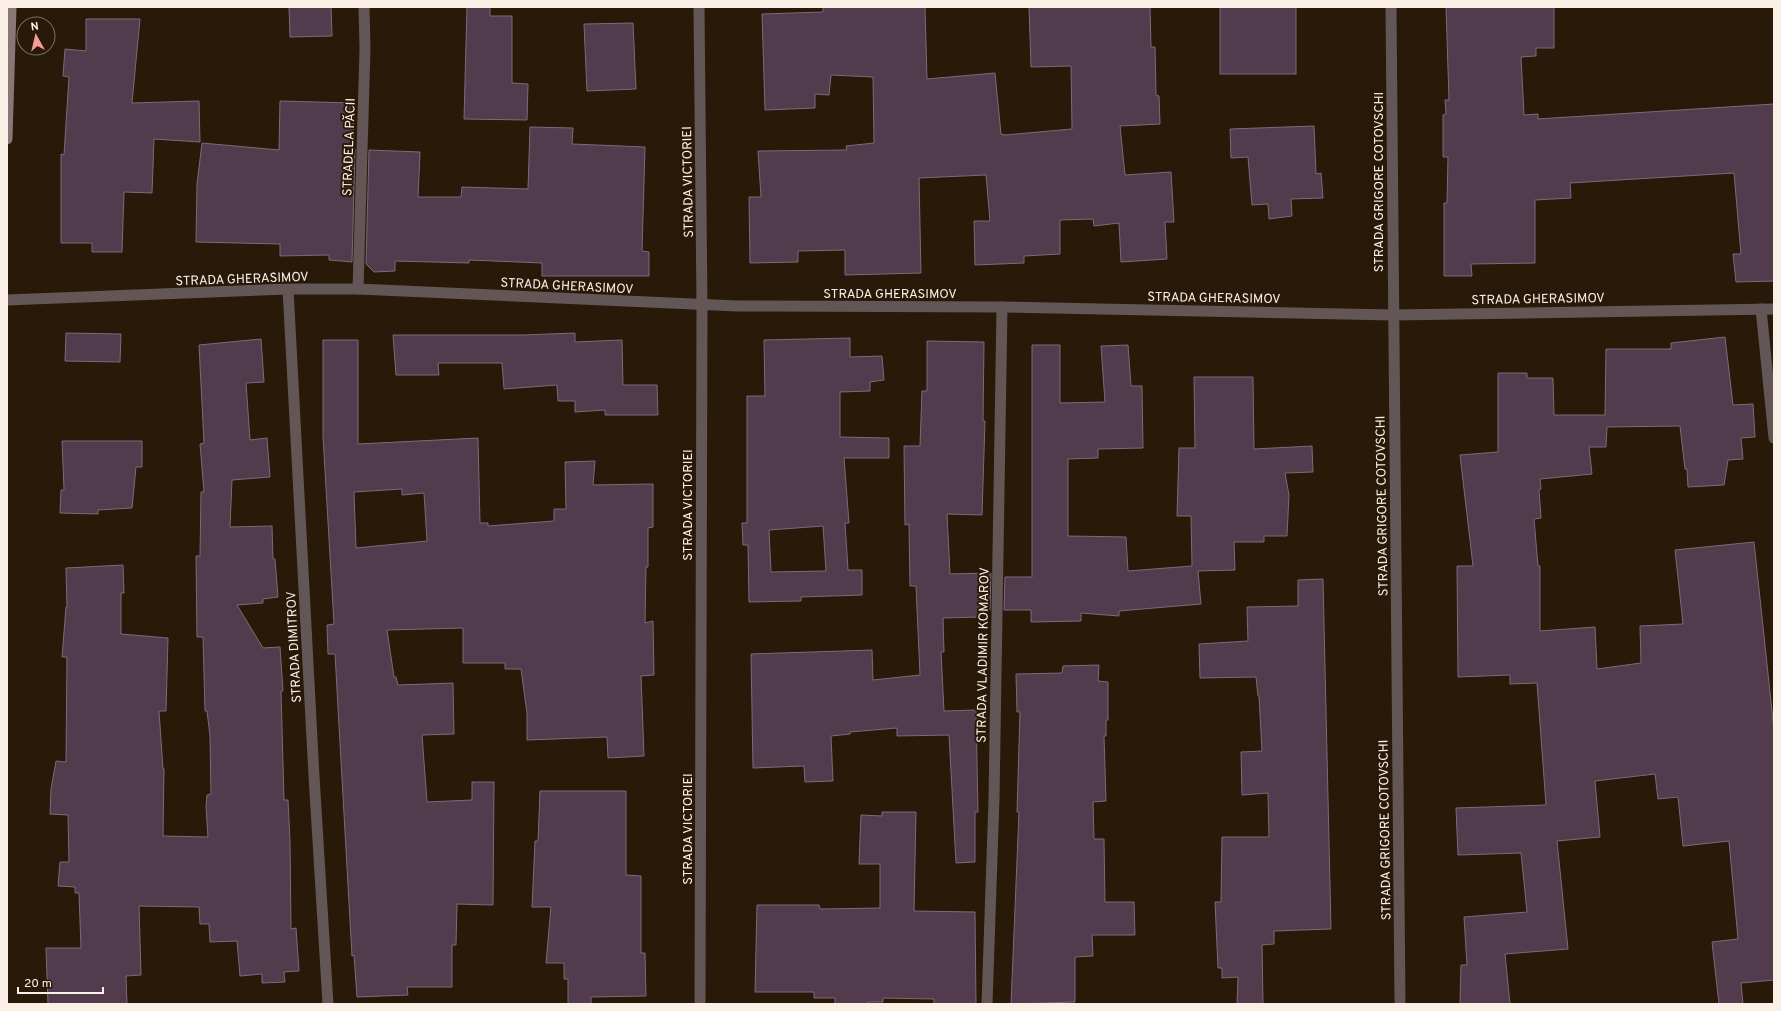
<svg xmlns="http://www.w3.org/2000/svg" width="1781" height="1011" viewBox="0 0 1781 1011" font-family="Overpass,sans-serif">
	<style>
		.building { fill: #533b4e; stroke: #7e697a; fill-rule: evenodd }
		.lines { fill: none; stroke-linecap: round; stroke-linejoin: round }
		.minor { stroke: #625656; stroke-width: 11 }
		.tertiary { stroke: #625656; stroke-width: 11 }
		.secondary { stroke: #8a7677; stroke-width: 11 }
		.labels { text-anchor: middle; stroke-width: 4; stroke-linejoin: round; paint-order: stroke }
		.street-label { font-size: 13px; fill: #fbf0e6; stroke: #281909 }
	</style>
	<rect width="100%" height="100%" fill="#281909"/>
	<g class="building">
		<path d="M289 7H331L332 36 290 37Z"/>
		<path d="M467 7H490V16H512V83L528 84 527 120 464 119Z"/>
		<path d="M823 7H925L927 79 995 73 1001 134 1005 135 1072 129 1071 66 1031 67 1029 7H1150L1151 47H1155L1156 95 1159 96 1160 124 1120 126 1125 175 1171 172 1174 222H1165L1167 259 1121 262 1119 223 1094 226 1093 219 1060 220V254L1024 256V263L975 265 974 221H990L986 175 919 178 921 273 845 275V250L798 251V262L750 263 749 197H761L758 151 847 150 846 146 874 143 873 77 831 75 829 95 815 94V108L765 110 762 14 823 12Z"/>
		<rect x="1220" y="7" width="76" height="67"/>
		<path d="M1446 7H1554V48H1536V56L1521 57 1524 115 1538 114V119L1774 104V281L1736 282 1733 254H1741L1734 173 1570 183 1571 198 1535 200V263L1471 264 1472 276H1444V203H1447L1448 157H1443V115L1446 114 1445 100H1449Z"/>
		<path d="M86 19H140L132 103 199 101 200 142 154 139 152 193 124 192 122 252H92V243H61V154L64 155 69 77 63 76 65 49 86 51Z"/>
		<path d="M633 23 636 89 587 91 584 24Z"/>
		<path d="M280 101 354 103 353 149H355L352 262 329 260V255L280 256V244L196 242 197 184 202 143 279 150Z"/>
		<path d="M1314 126 1316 174 1321 173 1323 198 1291 199 1292 216 1269 219 1268 204 1252 205 1248 157 1231 158 1230 129Z"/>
		<path d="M530 127 573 128 572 144 645 147 642 251 649 252V276H542V263L469 260V263L395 261V271L374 272 366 264 369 150 420 152 418 197H461L462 187 528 189Z"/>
		<path d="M66 333 121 334 120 362 65 361Z"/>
		<path d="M575 333V342L622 340 623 385H657L658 415H605V410L575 412V401H558L557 385 504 389 502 363H438L439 375H396L393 335H523Z"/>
		<path d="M1725 337 1733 405 1753 404 1755 437 1741 438 1743 459 1728 460 1724 485 1688 487 1687 469H1685L1680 426 1607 427 1606 447H1589L1592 474 1540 479 1541 489 1539 490 1541 518 1534 519 1538 566H1540V631L1595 627 1597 669 1641 663 1640 626 1683 624 1675 550 1754 542 1774 730V980L1741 983 1743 1004H1719L1712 942 1738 939 1729 841 1683 846 1678 797 1658 799 1655 774 1595 781 1600 837 1557 841 1568 949 1505 954 1510 1004H1460L1461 965H1467L1464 917 1527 912 1521 853 1458 855 1456 808 1546 805 1537 683 1510 684V675L1458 677 1457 566H1473L1460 455 1498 452V373H1527V378H1553L1554 415H1605L1606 349H1671V343Z"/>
		<path d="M850 338V357L882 356 884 380 870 382V391L840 392V437L889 438V458H844L849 523H845L848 570H862V595L801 597V601L749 602 748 545H743L742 523H747V396H765L764 340ZM823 526 826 571 771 572 769 530Z"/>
		<path d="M261 339 264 382 246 383 250 440 267 438 270 477 232 480 230 527 272 526 273 559H275L278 597 263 599V603L237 605 263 648 280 647 283 691H281L284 800H288L290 841 291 929 296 928 299 971 284 972 285 982 262 983V974L240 976 237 941 210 942 209 924H200L199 907 139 906 141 975 126 976 127 1004H48L46 948H81L79 893H75V887L58 886 60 862H69L68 815 50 814 51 789 56 761 66 762 67 657H62L66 607H67L66 568 123 565 124 593H121V634L168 638 166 711H159L163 769H164L163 834V836L208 837 206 806 207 795 211 794 210 736 207 711H205L203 637H197L196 556H200L201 492H204L200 444 204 443 199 345Z"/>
		<path d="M323 340H358V444L478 438 480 523H488V526L554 521V509H566L565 462 595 461 593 485 653 484V527L648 528V567H646L645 623 653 621 654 675 641 676 644 756 608 758 607 737 527 740V713L521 669H505V663H463V628L387 630 394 677H396L398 685 453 683 454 734 422 735 427 802 472 800V782H494L493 905 457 904 456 945H452V987H407L408 995 357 997 354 955 352 956 335 654H328L327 625 334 624 323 436ZM402 489V495L424 493 427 541 356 548 354 492Z"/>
		<path d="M927 341 984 342 983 421H985L982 515 947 514 950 574 991 573 990 610H980V617L943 618 944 652H941L944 711 976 710 978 812H975V862L956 863 949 735 897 736V728L850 732V734L831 736 833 781 805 782 804 766 753 768 751 654 872 650 873 680 920 675 916 586H910L909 524 905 525 904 446H920L922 391H927Z"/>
		<path d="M1032 345H1060V403L1105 402 1101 346 1128 345 1131 386H1142L1143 448 1098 449V458L1068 459V536L1126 537 1128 571 1192 566 1191 516H1177L1179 448H1195L1194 377H1253L1254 449 1312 446 1313 472 1285 473 1289 495 1287 536H1264V542H1234L1235 570 1198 571 1201 604 1119 611V616L1081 613V621L1031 622V610H1004L1005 577H1032Z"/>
		<path d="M62 441H142V467H136L132 508 98 510V514L60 513 61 490H64Z"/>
		<path d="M1323 579 1331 929 1274 931V944L1262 945 1263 1004H1237L1238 977 1222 978V968H1218L1215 902H1221L1222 837H1269L1268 793 1242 795 1241 752 1262 751 1259 696H1258L1256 677 1200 678 1199 644 1248 641 1247 607 1298 606V580Z"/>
		<path d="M1099 665 1098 681 1108 682V720H1106V736H1104L1106 801 1093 802 1094 839H1104L1105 902H1134L1135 935H1092L1093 956 1075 957V1002L1011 1004 1019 812H1017L1020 712H1017L1016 674 1062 673 1063 666Z"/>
		<path d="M540 791H626V875L641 876V953H645L646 996 591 997V1004H568V979H564V963H546L551 907H532L535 841H538Z"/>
		<path d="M882 812H916L914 911 975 912 976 1004H934V999L883 998V1002H868V1004H835V998H814V992H755L757 905H819L820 909 880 908V864H859L861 815 882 816Z"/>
	</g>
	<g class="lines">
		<g class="minor">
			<path d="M699 7 702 306 700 1004"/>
			<path d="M288 289 314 776 328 1004"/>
			<path d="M358 289 365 49 364 7"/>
			<path d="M7 300 288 289H358L737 306 1002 307 1393 315 1774 309"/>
			<path d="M1761 309 1774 438"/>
			<path d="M987 1004 994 799 1002 307"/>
		</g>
		<path class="tertiary" d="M1391 7 1400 1004"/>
		<path class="secondary" d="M7 139 11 7"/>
	</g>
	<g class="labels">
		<g class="street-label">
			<text transform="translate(348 147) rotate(-88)" y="5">STRADELA PĂCII</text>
			<text transform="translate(687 182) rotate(-91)" y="5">STRADA VICTORIEI</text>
			<text transform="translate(1378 182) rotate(-90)" y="5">STRADA GRIGORE COTOVSCHI</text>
			<text transform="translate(242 278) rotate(-2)" y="5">STRADA GHERASIMOV</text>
			<text transform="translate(567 285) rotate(3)" y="5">STRADA GHERASIMOV</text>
			<text x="890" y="298">STRADA GHERASIMOV</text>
			<text transform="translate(1214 297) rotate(1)" y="5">STRADA GHERASIMOV</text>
			<text transform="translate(1538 298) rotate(-1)" y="5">STRADA GHERASIMOV</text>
			<text transform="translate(687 505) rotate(-90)" y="5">STRADA VICTORIEI</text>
			<text transform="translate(1381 506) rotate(-91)" y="5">STRADA GRIGORE COTOVSCHI</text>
			<text transform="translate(293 647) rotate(-93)" y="5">STRADA DIMITROV</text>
			<text transform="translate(982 655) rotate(-89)" y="5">STRADA VLADIMIR KOMAROV</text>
			<text transform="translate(687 829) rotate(-90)" y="5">STRADA VICTORIEI</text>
			<text transform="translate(1384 830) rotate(-91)" y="5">STRADA GRIGORE COTOVSCHI</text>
		</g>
	</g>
	<rect width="1781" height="1011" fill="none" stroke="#fbf0e6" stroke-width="16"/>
	<g transform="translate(36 36) rotate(352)"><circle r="19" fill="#281909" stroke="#7c6f61"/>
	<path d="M0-3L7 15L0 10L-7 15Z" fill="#f59b97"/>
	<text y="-6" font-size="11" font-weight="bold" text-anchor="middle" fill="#fbf0e6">N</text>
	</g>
	<path d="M18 987v6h85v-6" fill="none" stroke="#fbf0e6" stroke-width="2"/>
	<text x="24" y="987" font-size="12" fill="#fbf0e6" stroke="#281909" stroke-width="3" paint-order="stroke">20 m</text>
</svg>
